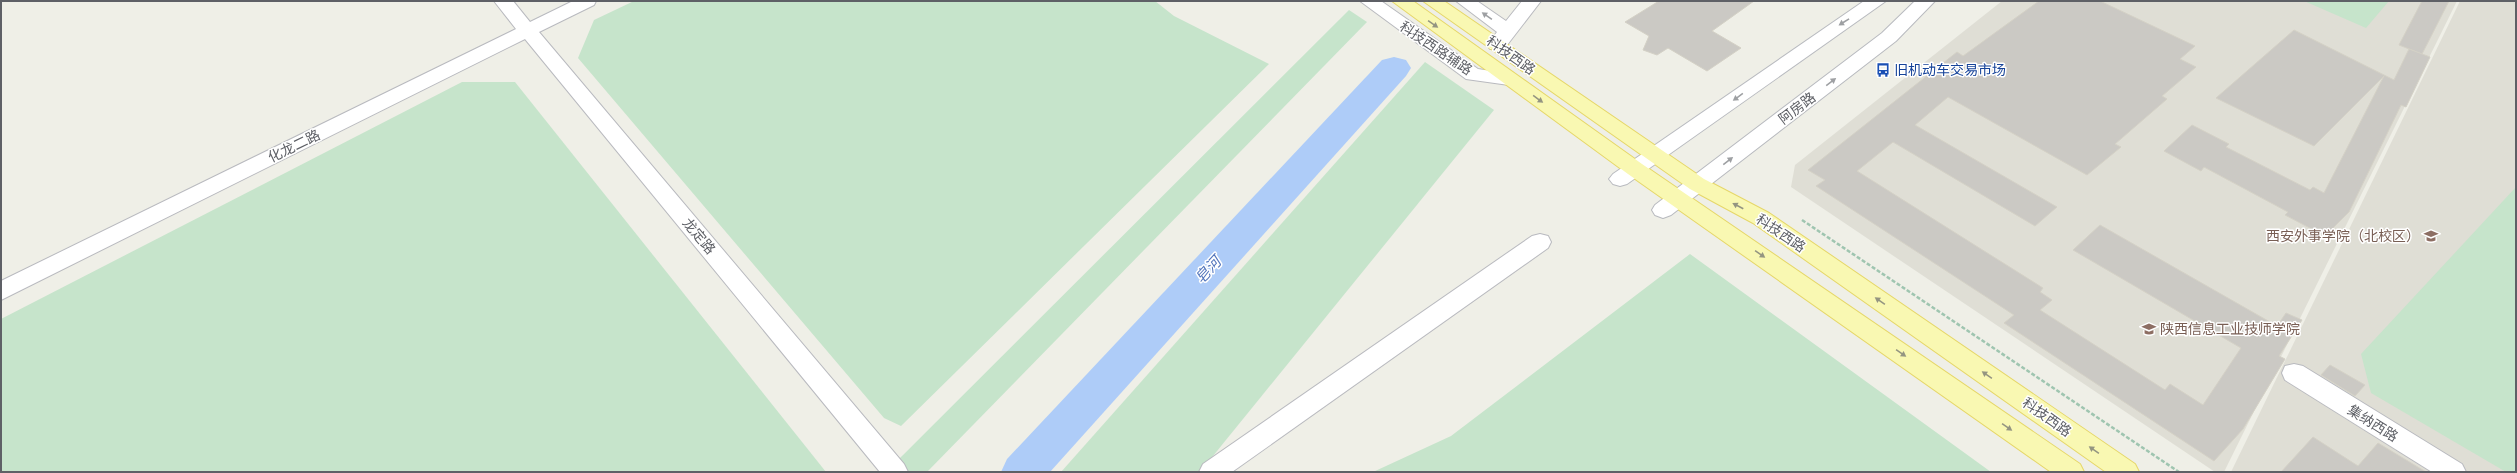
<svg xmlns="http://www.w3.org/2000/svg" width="2517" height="473" viewBox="0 0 2517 473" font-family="Signika,'Noto Sans SC',sans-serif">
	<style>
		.education { fill: #dfded5 }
		.green { fill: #c6e4cb }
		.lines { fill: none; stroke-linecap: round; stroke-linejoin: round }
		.river { fill: #aeccf8; fill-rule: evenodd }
		.building { fill: #cbc9c4; stroke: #d4d1c6 }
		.minor-casing { stroke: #b9babf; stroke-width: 2 }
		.tertiary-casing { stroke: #b9babf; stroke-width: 2 }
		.secondary-casing { stroke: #b8babf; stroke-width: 2 }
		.primary-casing { stroke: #e6d769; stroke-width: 2 }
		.path { stroke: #9fc5b0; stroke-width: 2.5; stroke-dasharray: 4 2; stroke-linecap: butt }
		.minor { fill: #fff; fill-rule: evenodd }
		.tertiary { fill: #fff; fill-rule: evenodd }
		.secondary { fill: #fff; fill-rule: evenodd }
		.primary { fill: #f9f8b2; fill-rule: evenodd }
		.oneway { fill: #9ea0a3 }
		.oneway2 { fill: #949581 }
		.labels { text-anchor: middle; stroke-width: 3; stroke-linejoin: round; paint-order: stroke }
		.street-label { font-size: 14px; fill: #5e6066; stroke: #fff }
		.transit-label { font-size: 14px; fill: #164399; stroke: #fff; text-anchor: start }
		.education-label { font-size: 14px; fill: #785e54; stroke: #fff; text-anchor: end }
		.water-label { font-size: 15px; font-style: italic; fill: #5174bb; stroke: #fff }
	</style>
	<rect width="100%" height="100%" fill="#efefe7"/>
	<g class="education">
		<path d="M2002 1H2457L2224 472H2215L1791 187 1795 165Z"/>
		<path d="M2460 1H2516V472H2231Z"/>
	</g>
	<g class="green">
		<path d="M634 1H1155L1174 16 1269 64 901 426 884 418 578 58 594 20Z"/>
		<path d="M2304 1H2389L2366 28Z"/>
		<path d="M1349 10 1367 22 927 472H886Z"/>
		<path d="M1425 62 1494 110 1200 472H1061Z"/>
		<path d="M462 82H515L826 472H1V319Z"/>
		<path d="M2516 187V472H2506L2371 393 2361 354Z"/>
		<path d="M1690 254 1991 472H1373L1451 436Z"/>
	</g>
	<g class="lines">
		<path class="river" d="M1394 57 1406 60 1411 68 1406 76 1050 472H1001L1007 459 1382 60Z"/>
	</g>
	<g class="building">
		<path d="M1659 1H1754L1712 31 1741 48 1707 71 1668 48 1657 55 1643 50 1649 36 1625 22Z"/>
		<path d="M2039 1H2100L2195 46 2180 59 2196 67 2162 96 2167 99 2115 144 2121 147 2087 175 1948 97 1915 125 2057 207 2035 226 1893 142 1857 171 2043 288 2040 292 2052 300 2040 310 2165 390 2170 384 2203 405 2241 348 2073 250 2100 225 2277 326 2286 313 2302 320 2279 356 2285 359 2243 429 2214 461 2004 323 2014 315 1816 186 1825 180 1808 170 1957 52 1963 56Z"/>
		<path d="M2422 1H2449L2422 54 2399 45Z"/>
		<path d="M2294 30 2394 80 2409 49 2430 57 2406 107 2401 105 2349 212 2325 236 2285 215 2288 212 2204 167 2201 171 2164 151 2192 125 2229 144 2226 147 2310 190 2313 187 2324 193 2384 76 2314 146 2216 98Z"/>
		<path d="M2330 365 2365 385 2355 396 2321 375Z"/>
		<path d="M2313 437 2358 466 2378 443 2426 472H2281Z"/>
	</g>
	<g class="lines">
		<defs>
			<g id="minor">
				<path d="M1360 1H1381L1478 69 1516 75 1519 79 1516 83 1509 85 1466 79Z"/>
				<path d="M1456 1H1477L1506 21 1522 1H1541L1504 49H1490L1487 45 1497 32Z"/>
				<path d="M1540 234 1548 236 1551 242 1548 248 1232 472H1199L1203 464 1532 236Z"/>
				<path d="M2294 364 2303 366 2462 464 2466 472H2432L2285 380 2282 373 2285 366Z"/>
			</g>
			<path id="tertiary" d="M494 1H513L530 22 573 1H596L594 5 539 32 904 464 908 472H880L525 39 1 300V281L516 29Z"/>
			<g id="secondary">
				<path d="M1864 1H1886L1627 184 1620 186 1613 184 1609 179 1613 174Z"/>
				<path d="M1915 1H1935L1896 41 1671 215 1663 218 1655 215 1652 210 1655 205 1882 33Z"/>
			</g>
			<g id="primary">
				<path d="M1392 1H1413L1642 164 2080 464 2084 472H2051L1628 174Z"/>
				<path d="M1423 1H1444L1704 179 1769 213 2135 464 2139 472H2106L1753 223 1690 189Z"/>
			</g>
		</defs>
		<use href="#minor" class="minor-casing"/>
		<use href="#tertiary" class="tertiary-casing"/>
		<use href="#secondary" class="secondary-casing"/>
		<use href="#primary" class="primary-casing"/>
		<path class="path" d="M1802 220 2179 472"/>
		<use href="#minor" class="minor"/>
		<use href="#tertiary" class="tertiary"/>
		<use href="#secondary" class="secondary"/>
		<use href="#primary" class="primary"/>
	</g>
	<defs><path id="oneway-solid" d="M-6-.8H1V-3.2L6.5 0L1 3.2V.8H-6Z"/></defs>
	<g class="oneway">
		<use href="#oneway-solid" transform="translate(1487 16) rotate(-145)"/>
		<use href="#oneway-solid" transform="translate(1844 22) rotate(148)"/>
		<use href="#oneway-solid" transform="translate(1831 82) rotate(-37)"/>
		<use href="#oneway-solid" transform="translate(1738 97) rotate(144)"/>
		<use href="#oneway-solid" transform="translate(1728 161) rotate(-38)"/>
	</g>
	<g class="oneway2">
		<use href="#oneway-solid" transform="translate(1433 24) rotate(35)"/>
		<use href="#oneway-solid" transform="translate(1538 99) rotate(36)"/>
		<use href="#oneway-solid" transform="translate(1738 206) rotate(-152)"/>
		<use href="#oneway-solid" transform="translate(1760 254) rotate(35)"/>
		<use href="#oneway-solid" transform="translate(1880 301) rotate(-145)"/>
		<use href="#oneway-solid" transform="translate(1901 353) rotate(35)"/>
		<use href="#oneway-solid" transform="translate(1987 375) rotate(-145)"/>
		<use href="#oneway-solid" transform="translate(2007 427) rotate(35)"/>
		<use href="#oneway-solid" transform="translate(2094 450) rotate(-145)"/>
	</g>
	<defs>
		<symbol id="bus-bare" viewBox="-9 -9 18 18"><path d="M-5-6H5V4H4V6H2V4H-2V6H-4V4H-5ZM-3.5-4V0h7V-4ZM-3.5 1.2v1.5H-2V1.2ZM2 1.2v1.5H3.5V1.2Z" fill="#1a4fb4" stroke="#fff" stroke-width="2.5" paint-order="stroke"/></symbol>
		<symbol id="university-bare" viewBox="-9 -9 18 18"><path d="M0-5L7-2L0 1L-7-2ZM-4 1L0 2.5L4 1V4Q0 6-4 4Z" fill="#8d6e63" stroke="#fff" stroke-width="2.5" paint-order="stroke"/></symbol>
	</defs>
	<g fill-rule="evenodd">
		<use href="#bus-bare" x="1873" y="60" width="20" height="20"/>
		<use href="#university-bare" x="2421" y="226" width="20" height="20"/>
		<use href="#university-bare" x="2139" y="319" width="20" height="20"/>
	</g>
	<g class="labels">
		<g class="street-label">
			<text transform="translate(1436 48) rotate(34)" y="5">科技西路辅路</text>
			<text transform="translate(1511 55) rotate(35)" y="5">科技西路</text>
			<text transform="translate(1797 108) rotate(-37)" y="5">阿房路</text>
			<text transform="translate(294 146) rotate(-26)" y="5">化龙二路</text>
			<text transform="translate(1781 233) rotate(34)" y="5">科技西路</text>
			<text transform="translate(699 236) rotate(50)" y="5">龙定路</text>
			<text transform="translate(2047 417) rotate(35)" y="5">科技西路</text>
			<text transform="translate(2373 423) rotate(32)" y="5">集纳西路</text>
		</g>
		<g class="transit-label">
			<text x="1894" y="75">旧机动车交易市场</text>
		</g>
		<g class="education-label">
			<text x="2420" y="241">西安外事学院（北校区）</text>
			<text x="2160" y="334" text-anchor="start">陕西信息工业技师学院</text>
		</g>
		<g class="water-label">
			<text transform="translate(1208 270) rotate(-47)" y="5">皂河</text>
		</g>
	</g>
	<rect width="2517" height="473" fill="none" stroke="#5e6066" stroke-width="4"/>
</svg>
